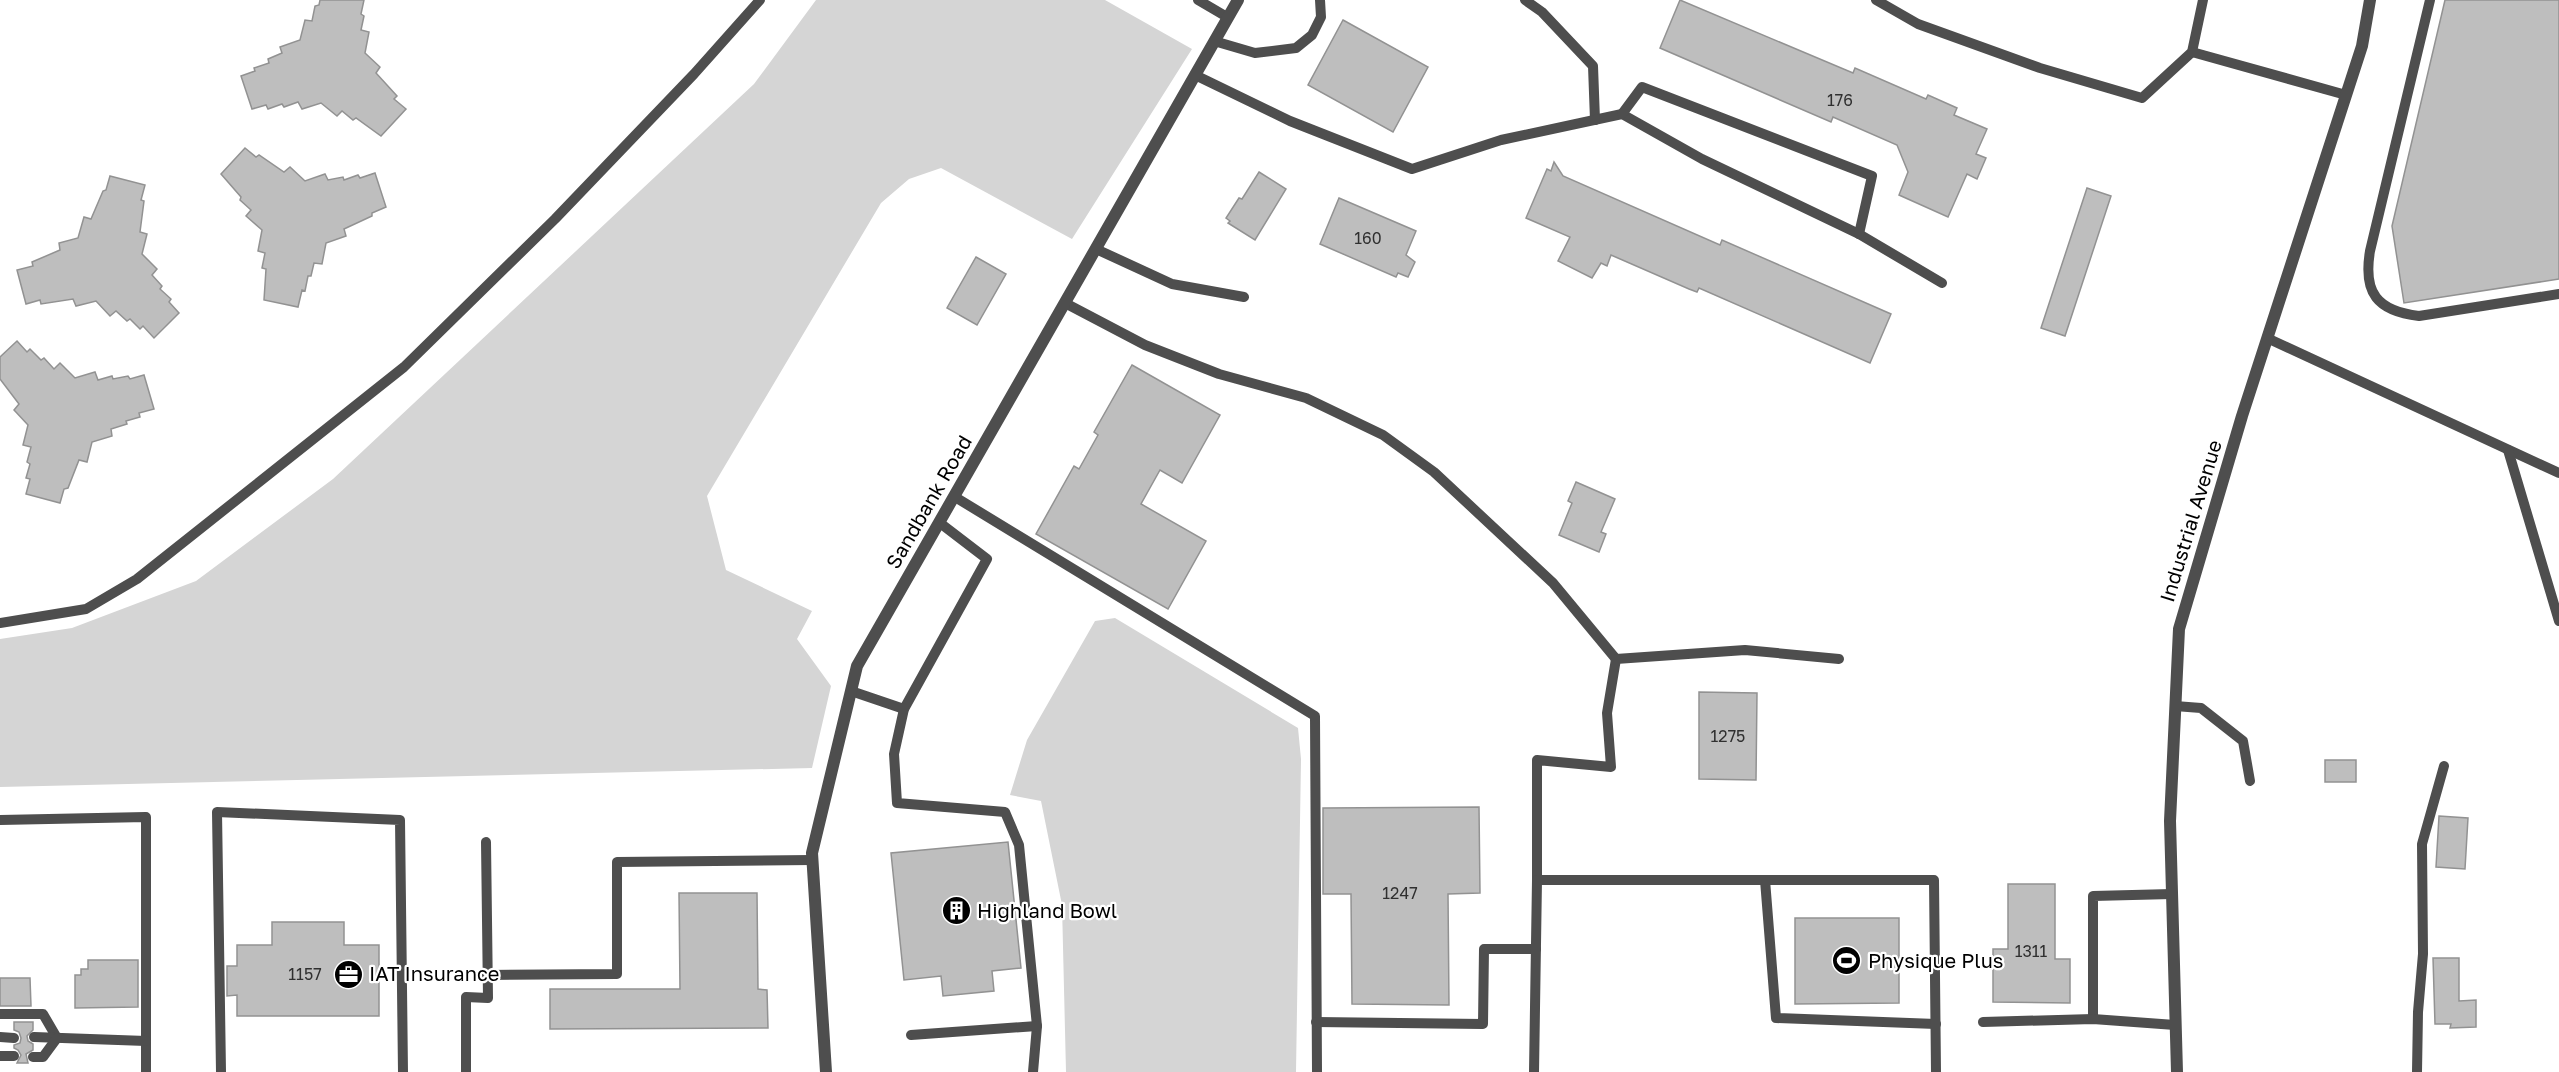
<svg xmlns="http://www.w3.org/2000/svg" width="2559" height="1072" viewBox="0 0 2559 1072" font-family="'Golos Text',sans-serif">
	<style>
		.green { fill: #d5d5d5 }
		.building { fill: #bebebe; stroke: #929292; stroke-width: 1.5 }
		.lines { fill: none; stroke-linecap: round; stroke-linejoin: round }
		.service { stroke: #4e4e4e; stroke-width: 10 }
		.minor { stroke: #4e4e4e; stroke-width: 12 }
		.labels { text-anchor: middle; stroke-width: 4.5; stroke-linejoin: round; paint-order: stroke }
		.number-label { font-size: 16px; fill: #303030 }
		.street-label { font-size: 20px; fill: #000; stroke: #fff }
		.poi-label { font-size: 20px; fill: #000; stroke: #fff; text-anchor: start }
	</style>
	<rect width="100%" height="100%" fill="#fff"/>
	<g class="green">
		<path d="M816 0H1105L1192 49 1072 239 941 168 909 179 881 203 707 496 726 570 812 611 797 639 831 686 812 768 0 787V639L72 628 196 581 333 479 754 84Z"/>
		<path d="M1115 618 1298 728 1301 759 1296 1072H1066L1062 905 1041 801 1010 795 1027 740 1095 621Z"/>
	</g>
	<g class="building">
		<path d="M320 0H364L361 14 364 16 361 30 369 32 365 53 380 67 376 73 397 96 394 99 406 109 381 136 356 118 353 120 342 111 337 116 321 103 302 109 298 102 284 107 282 104 268 109 266 105 252 109 241 76 255 71 254 68 269 63 268 59 282 53 280 47 300 40 305 20 312 21 315 6 319 5Z"/>
		<path d="M1680 0 1853 73 1855 68 1926 99 1928 95 1957 108 1954 115 1987 129 1976 154 1986 158 1977 179 1967 174 1948 217 1899 195 1908 172 1897 145 1833 117 1831 122 1660 48Z"/>
		<path d="M2445 0H2559V279L2404 303 2392 226Z"/>
		<path d="M1343 20 1428 67 1393 132 1308 85Z"/>
		<path d="M245 148 256 157 259 155 284 172 290 167 305 181 325 174 328 180 343 177 344 180 358 175 360 178 375 173 386 207 372 213V216L344 229 346 236 326 243 322 264 314 263 311 276H308L305 291 302 290 298 307 264 300 266 269 262 268 265 253 258 251 262 230 246 216 251 210 240 200 241 197 221 174Z"/>
		<path d="M1554 162 1563 176 1720 245 1722 240 1891 314 1870 363 1699 288 1697 292 1689 289 1611 255 1607 266 1601 263 1592 278 1558 261 1570 237 1526 218 1547 169 1551 171Z"/>
		<path d="M1259 172 1286 189 1255 240 1228 223 1230 221 1226 218 1239 198 1242 199Z"/>
		<path d="M110 176 145 185 141 200 144 201 140 232 147 234 142 254 157 269 152 275 162 286 160 289 171 299 169 302 179 313 154 338 143 326 140 329 130 319 127 321 116 311 110 316 96 301 76 306 73 299 41 304 40 300 26 304 17 270 33 266 32 262 60 250 59 243 78 238 84 217 91 219 103 191 106 190Z"/>
		<path d="M2087 188 2111 196 2065 336 2041 328Z"/>
		<path d="M1339 198 1416 231 1406 255 1415 262 1408 277 1398 273 1396 277 1320 244Z"/>
		<path d="M976 257 1006 274 977 325 947 308Z"/>
		<path d="M17 341 27 352 30 349 41 360 44 358 54 369 60 363 75 378 95 372 98 380 112 376 113 379 128 376 130 379 144 375 154 409 139 413 140 417 126 421 127 424 111 429 112 436 92 442 87 462 79 460 68 488 64 489 60 503 26 494 30 479 26 478 30 464 27 462 31 447 23 445 28 425 14 410 19 404 0 379V357Z"/>
		<path d="M1132 365 1220 415 1182 483 1160 470 1141 504 1206 541 1168 609 1036 534 1074 466 1079 469 1098 435 1094 432Z"/>
		<path d="M1576 482 1615 499 1601 532 1606 534 1599 552 1559 535 1572 503 1568 501Z"/>
		<path d="M1699 692 1757 693 1756 780 1699 779Z"/>
		<rect x="2325" y="760" width="31" height="22"/>
		<path d="M1479 807 1480 893 1448 894 1449 1005 1352 1004 1351 894H1323V808Z"/>
		<path d="M2439 816 2468 818 2465 869 2436 867Z"/>
		<path d="M1008 842 1021 968 992 971 994 991 943 996 941 976 904 980 891 853Z"/>
		<path d="M2008 884H2055V959H2070V1003L1993 1002V949H2008Z"/>
		<path d="M679 893H757L758 989 767 990 768 1028 550 1029V989H680Z"/>
		<path d="M1795 918H1899V1003L1795 1004Z"/>
		<path d="M272 922H344V945H379V1016H237V995L227 996V966H237V945H272Z"/>
		<path d="M2433 958H2459V1001L2476 1000V1027L2450 1028 2451 1024H2435Z"/>
		<path d="M88 960H138V1007L75 1008V975H81V969H88Z"/>
		<path d="M0 978H30L31 1006H0Z"/>
		<path d="M14 1022H33V1030L27 1036 28 1041 33 1044V1050L26 1054 28 1063H17L21 1055 18 1050 14 1048V1045L20 1043 21 1038 19 1032 14 1030Z"/>
	</g>
	<g class="lines">
		<g class="service">
			<path d="M1198 0 1227 17"/>
			<path d="M1525 0 1542 12 1593 66 1595 120"/>
			<path d="M1876 0 1918 24 2040 68 2142 98 2192 52 2203 0"/>
			<path d="M2430 0 2370 251C2363 293 2377 311 2419 316L2559 294"/>
			<path d="M1214 41 1255 53 1296 48 1312 35 1321 17 1320 0"/>
			<path d="M2192 52 2346 95"/>
			<path d="M1195 75 1290 121 1412 169 1501 140 1622 114 1702 159 1859 234 1942 283"/>
			<path d="M1622 114 1642 87 1872 176 1859 234"/>
			<path d="M1096 249 1172 284 1244 297"/>
			<path d="M1065 303 1145 345 1219 374 1306 398 1383 435 1434 472 1553 583 1616 659"/>
			<path d="M2267 338 2559 473"/>
			<path d="M2508 450 2559 621"/>
			<path d="M955 497 1315 716 1317 1072"/>
			<path d="M940 523 987 559 904 709 894 754 897 803 1005 812 1019 845 1037 1026 1033 1072"/>
			<path d="M0 623 86 609 137 579 404 367 555 219 694 74 760 0"/>
			<path d="M851 691 904 709"/>
			<path d="M2175 706 2201 708 2243 741 2250 781"/>
			<path d="M0 820 146 817V1072"/>
			<path d="M1537 880V760L1611 767 1607 713 1616 659 1745 650 1839 659"/>
			<path d="M1765 880 1776 1018 1936 1024"/>
			<path d="M487 975 617 974V862L812 860"/>
			<path d="M0 1014H43L57 1038"/>
			<path d="M2093 1019V896L2172 894"/>
			<path d="M1316 1022 1483 1024 1484 949H1536"/>
			<path d="M1983 1022 2093 1019 2175 1025"/>
			<path d="M911 1035 1037 1026"/>
			<path d="M0 1037 14 1038"/>
			<path d="M34 1037 146 1041"/>
			<path d="M0 1056H14"/>
			<path d="M33 1057H43L57 1038"/>
			<path d="M221 1072 217 812 400 820 403 1072"/>
			<path d="M466 1072V997L488 998 486 842"/>
			<path d="M1534 1072 1537 880H1934L1936 1072"/>
			<path d="M2417 1072 2418 1012 2423 954 2422 844 2444 766"/>
		</g>
		<g class="minor">
			<path d="M826 1072 812 853 857 666 1238 0"/>
			<path d="M2177 1072 2170 821 2179 629 2242 416 2362 46 2370 0"/>
		</g>
	</g>
	<defs>
		<symbol id="building-disc" viewBox="-11 -11 22 22"><circle r="9.5" fill="#000" stroke="#fff"/><path d="M-4-6H4V6H1V3H-1V6H-4ZM-2.5-4.3h1.7v1.8h-1.7ZM.8-4.3h1.7v1.8H.8ZM-2.5-1h1.7V.8h-1.7ZM.8-1h1.7V.8H.8Z" fill="#fff"/></symbol>
		<symbol id="stadium-disc" viewBox="-11 -11 22 22"><circle r="9.5" fill="#000" stroke="#fff"/><path d="M0-5a6.5 5 0 1 0 0 10a6.5 5 0 1 0 0-10ZM-3.5-1.8h7v3.6h-7Z" fill="#fff"/></symbol>
		<symbol id="office-disc" viewBox="-11 -11 22 22"><circle r="9.5" fill="#000" stroke="#fff"/><path d="M-6-3h4V-5.5h4V-3h4V5H-6ZM-1-4.5V-3h2v-1.5ZM-6 0V1H6V0Z" fill="#fff"/></symbol>
	</defs>
	<g fill-rule="evenodd">
		<use href="#building-disc" x="940" y="894" width="33" height="33"/>
		<use href="#stadium-disc" x="1830" y="944" width="33" height="33"/>
		<use href="#office-disc" x="332" y="958" width="33" height="33"/>
	</g>
	<g class="labels">
		<g class="number-label">
			<text x="1840" y="106">176</text>
			<text x="1368" y="244">160</text>
			<text x="1728" y="742">1275</text>
			<text x="1400" y="899">1247</text>
			<text x="2031" y="957">1311</text>
			<text x="305" y="980">1157</text>
		</g>
		<g class="street-label">
			<text transform="translate(929 502) rotate(-60)" y="7">Sandbank Road</text>
			<text transform="translate(2191 521) rotate(-73)" y="7">Industrial Avenue</text>
		</g>
		<g class="poi-label">
			<text x="977" y="918">Highland Bowl</text>
			<text x="1868" y="968">Physique Plus</text>
			<text x="369" y="981">IAT Insurance</text>
		</g>
	</g>
</svg>
